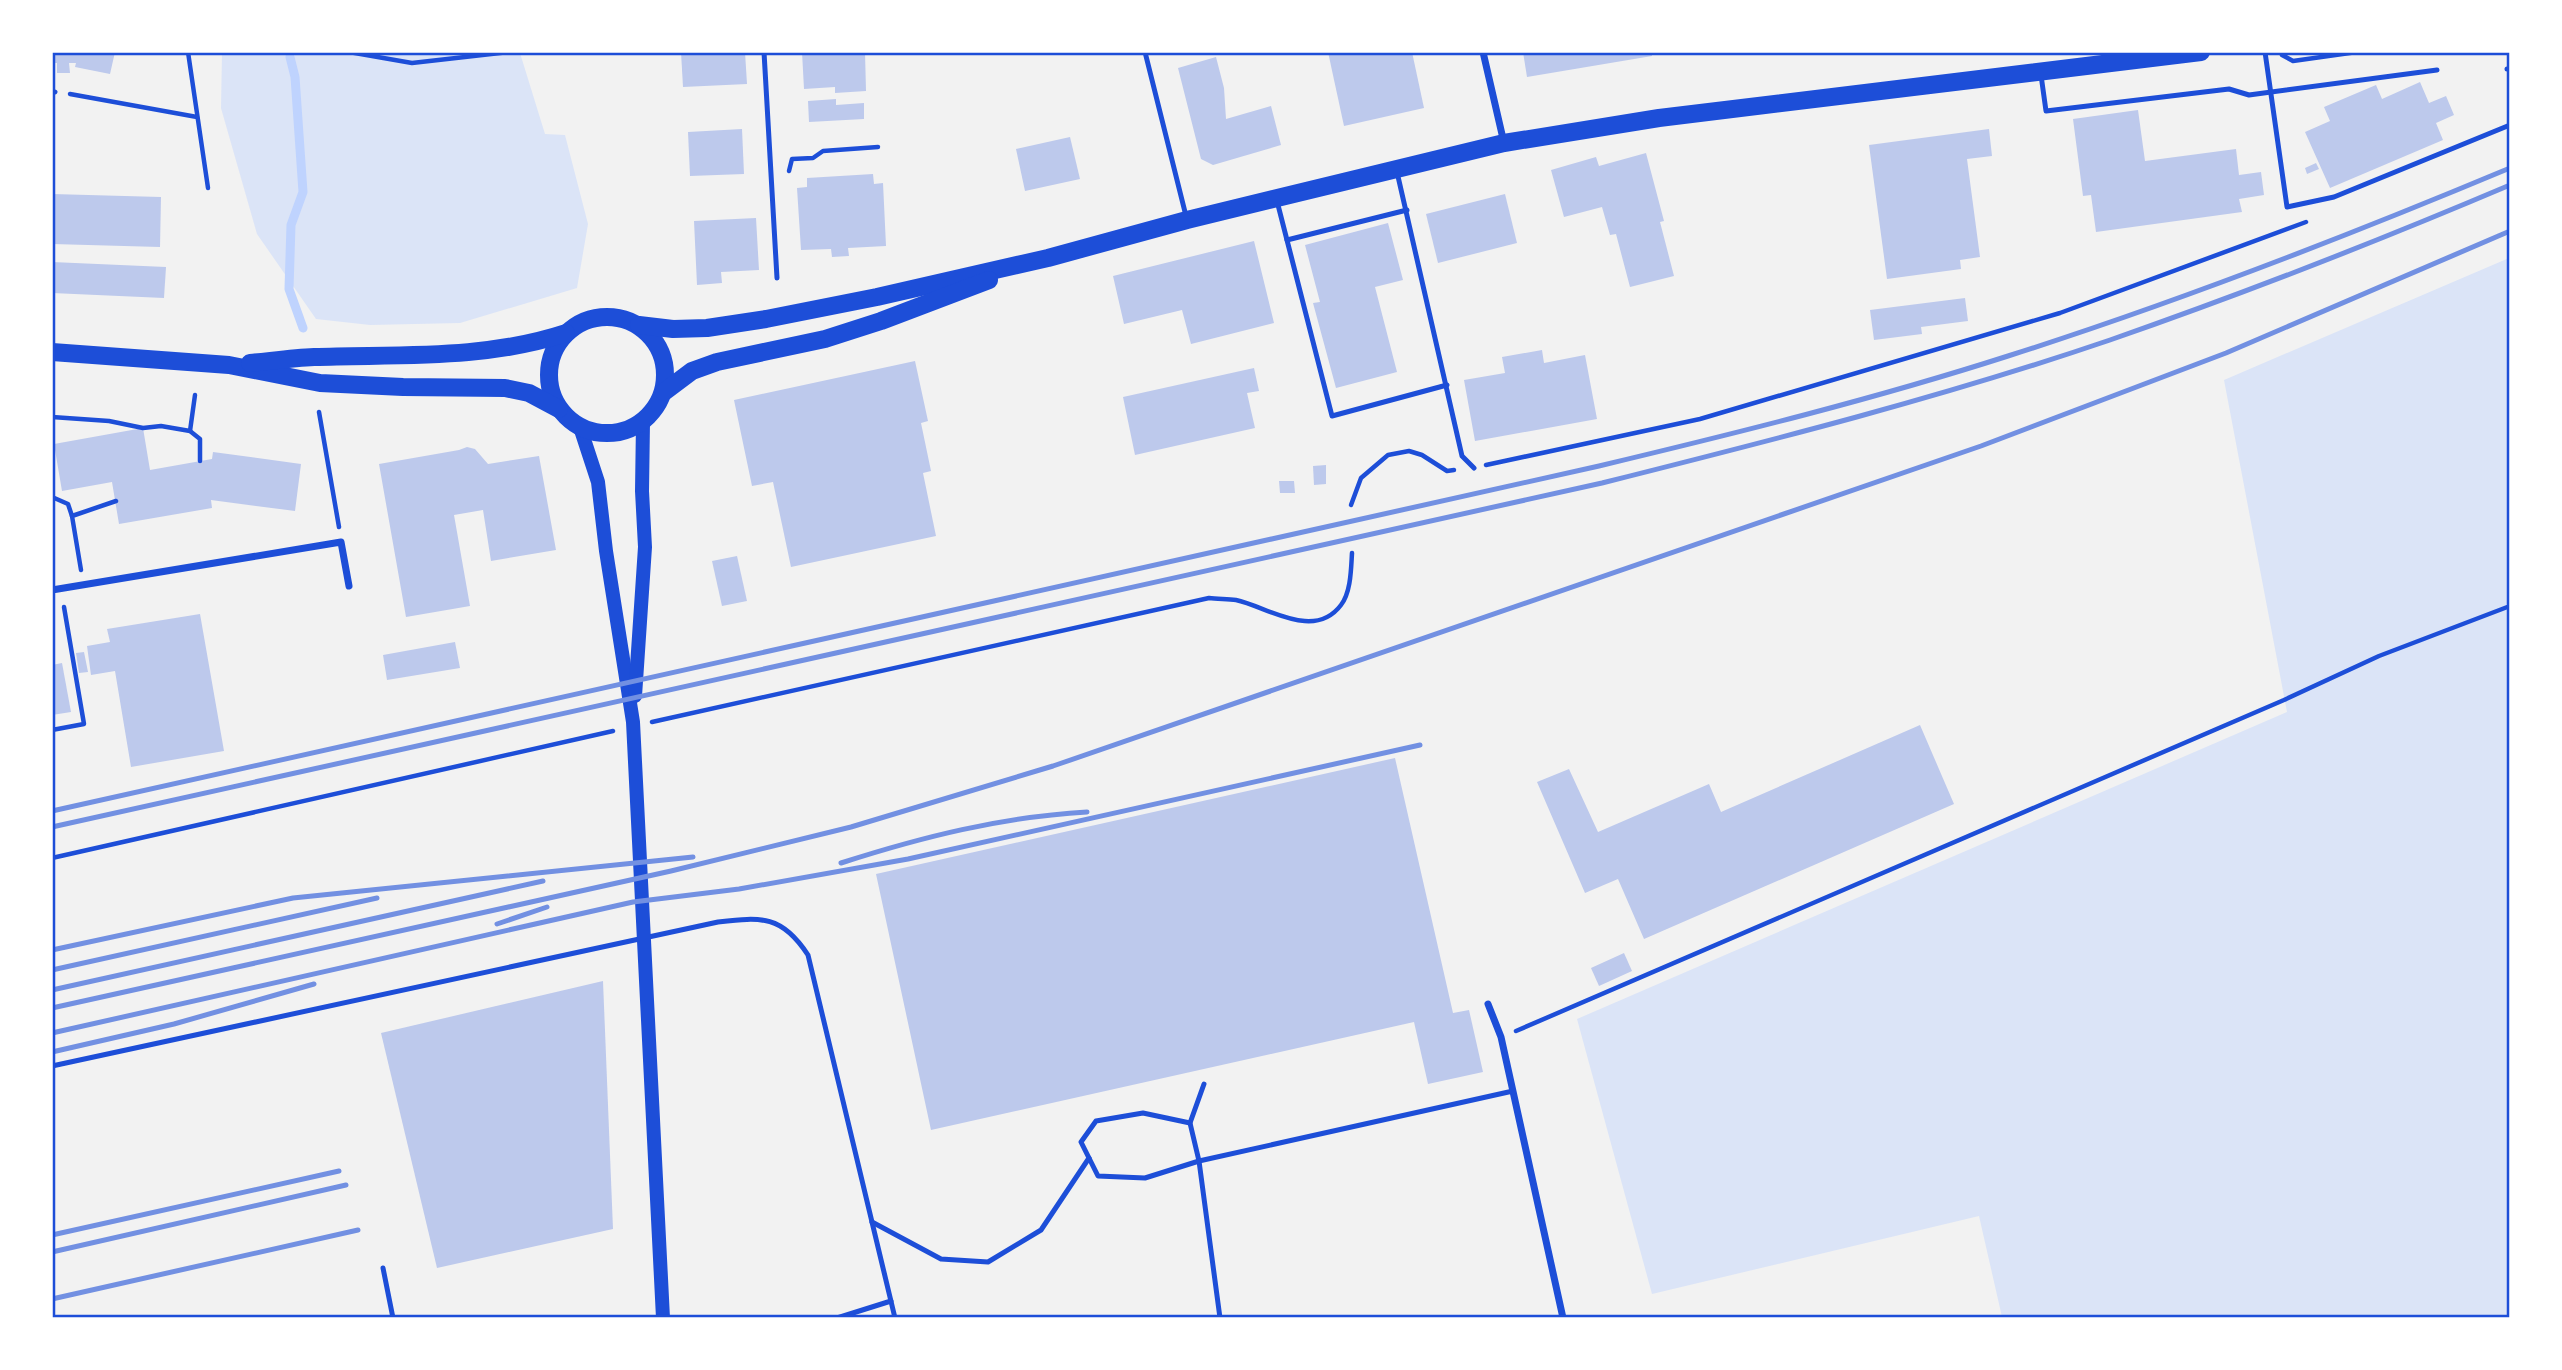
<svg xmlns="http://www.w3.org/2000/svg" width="2562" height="1370" viewBox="0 0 2562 1370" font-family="Quicksand,sans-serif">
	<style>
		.green { fill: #dbe4f7 }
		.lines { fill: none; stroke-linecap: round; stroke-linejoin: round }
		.stream { stroke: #bfd3fe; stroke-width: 9 }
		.building { fill: #bdc9ec }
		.path { stroke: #1d4ed8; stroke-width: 4.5 }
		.service { stroke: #1d4ed8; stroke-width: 5 }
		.minor { stroke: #1d4ed8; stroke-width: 7 }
		.secondary { stroke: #1d4ed8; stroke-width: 14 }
		.primary { stroke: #1d4ed8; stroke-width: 18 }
		.rail { stroke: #7290e2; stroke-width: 5 }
		.neatline { fill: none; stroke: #1d4ed8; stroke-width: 2.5 }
	</style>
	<rect width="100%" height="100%" fill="#f2f2f2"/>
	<g class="green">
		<path d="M222 53H520L545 134 565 135 588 224 577 288 460 323 370 325 316 319 257 234 221 108Z"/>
		<path d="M2509 258V1317H2002L1979 1216 1652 1294 1577 1019 2287 712 2224 380Z"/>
	</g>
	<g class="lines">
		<path class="stream" d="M290 57 295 77 303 192 291 225 289 289 303 328"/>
	</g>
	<g class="building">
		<path d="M52 52H115L110 74 75 67 76 63H69L70 73H57V63H52Z"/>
		<path d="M681 52H745L747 84 683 87Z"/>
		<path d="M802 52H865L866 91 835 93V87L804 89Z"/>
		<path d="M1328 52H1412L1424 108 1344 126Z"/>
		<path d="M1523 52H1652V56L1527 77Z"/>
		<path d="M1216 57 1224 88 1226 119 1271 106 1281 145 1213 165 1201 159 1178 68Z"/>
		<path d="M2420 82 2429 103 2446 96 2454 115 2436 123 2443 140 2330 188 2305 132 2330 121 2324 107 2376 85 2382 99Z"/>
		<path d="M836 99V105L864 103V119L809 122 808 101Z"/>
		<path d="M2138 110 2145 161 2236 149 2239 175 2261 172 2264 195 2239 199 2242 212 2096 232 2091 195 2083 196 2073 119Z"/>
		<path d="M742 129 744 174 690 176 688 132Z"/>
		<path d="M1989 129 1992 156 1967 159 1980 257 1960 260 1961 269 1887 279 1869 145Z"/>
		<path d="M1070 137 1080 179 1025 191 1016 149Z"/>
		<path d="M1646 153 1664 221 1660 222 1674 276 1630 287 1616 234 1610 235 1602 207 1564 217 1551 170 1596 157 1599 166Z"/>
		<path d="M2316 163 2319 169 2307 174 2305 168Z"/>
		<path d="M873 174 874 184 883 183 886 246 848 248 849 256 832 257 831 249 801 250 797 188 807 187V178Z"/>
		<path d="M52 194 161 197 160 247 52 244Z"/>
		<path d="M1505 194 1517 243 1438 263 1426 214Z"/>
		<path d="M756 218 759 270 721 272 722 283 697 285 694 221Z"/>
		<path d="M1388 223 1403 280 1375 287 1397 372 1336 388 1313 303 1320 302 1305 245Z"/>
		<path d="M1254 241 1274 323 1191 344 1182 310 1124 324 1113 276Z"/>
		<path d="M52 262 166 267 164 298 52 293Z"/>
		<path d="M1965 298 1968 321 1921 327 1922 334 1874 340 1870 310Z"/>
		<path d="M1542 350 1544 363 1585 355 1597 419 1475 441 1464 380 1505 373 1502 357Z"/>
		<path d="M915 361 928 421 921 423 931 471 923 473 936 536 791 567 773 482 752 486 734 400Z"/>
		<path d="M1254 368 1259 391 1247 393 1255 428 1135 455 1123 397Z"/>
		<path d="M143 428 150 470 212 459 213 452 301 464 295 511 211 500 212 508 119 524 112 482 62 491 54 444Z"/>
		<path d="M467 447 475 449 488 464 539 456 556 550 491 561 483 510 454 515 470 606 406 617 379 464 459 450Z"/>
		<path d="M1326 465V484L1314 485 1313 466Z"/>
		<path d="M1279 481H1294L1295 493H1280Z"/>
		<path d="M737 556 747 601 722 606 712 561Z"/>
		<path d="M200 614 224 751 131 767 115 671 91 675 87 646 110 642 107 629Z"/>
		<path d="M455 642 460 668 387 680 383 655Z"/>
		<path d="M84 652 88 672 79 673 76 653Z"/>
		<path d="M62 663 71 712 52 715V665Z"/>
		<path d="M1920 725 1954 804 1644 939 1618 879 1585 893 1537 782 1569 769 1598 832 1709 784 1721 812Z"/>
		<path d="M1395 758 1453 1013 1469 1010 1483 1072 1428 1084 1414 1022 931 1130 876 874Z"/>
		<path d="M1624 953 1632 971 1599 986 1591 968Z"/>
		<path d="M603 981 613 1229 437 1268 381 1033Z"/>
	</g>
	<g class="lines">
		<g class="path">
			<path d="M188 52 208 188"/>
			<path d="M349 52 412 63 509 52"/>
			<path d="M2282 55 2293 61 2357 52"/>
			<path d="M70 94 197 117"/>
			<path d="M789 171 792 159 813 158 823 151 878 147"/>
			<path d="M319 412 339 527"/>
			<path d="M52 417 109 421 143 428 161 426 190 431 200 439V461"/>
			<path d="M190 431 195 395"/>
			<path d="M1486 465 1700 419 2060 313 2306 222"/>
			<path d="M52 497 68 504 72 516"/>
			<path d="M1351 505 1361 478 1388 455 1409 451 1422 455 1447 471 1454 470"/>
			<path d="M81 570 72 516 116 501"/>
			<path d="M652 722 1209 598C1217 599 1227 599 1236 600 1268 607 1314 641 1341 605 1351 592 1351 569 1352 553"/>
			<path d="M52 730 84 724 64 607"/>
			<path d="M52 858 613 731"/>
			<path d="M1516 1031 2284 700 2379 656 2510 606"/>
		</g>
		<g class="service">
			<path d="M764 52 777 278"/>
			<path d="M1145 52 1186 216"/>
			<path d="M2265 52 2287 207 2334 197 2510 125"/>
			<path d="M2507 69H2510"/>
			<path d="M2041 75 2046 111 2229 89 2249 95 2437 70"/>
			<path d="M52 91 55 92"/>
			<path d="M1397 172 1462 456 1474 468"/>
			<path d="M1277 201 1332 416 1447 385"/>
			<path d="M1287 240 1407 210"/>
			<path d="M52 1066 718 922C762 917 782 915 808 955L895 1318"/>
			<path d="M1204 1084 1190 1123 1199 1161 1220 1318"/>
			<path d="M1190 1123 1143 1113 1096 1121 1081 1142 1098 1176 1145 1178 1199 1161 1513 1091"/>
			<path d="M872 1222 941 1259 988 1262 1041 1230 1089 1158"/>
			<path d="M383 1268 393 1318"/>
			<path d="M837 1318 891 1301"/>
		</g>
		<g class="minor">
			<path d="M1483 52 1504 143"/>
			<path d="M52 590 341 542 349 586"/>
			<path d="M1488 1004 1501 1037 1563 1318"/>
		</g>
		<g class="secondary">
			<path d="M580 427 598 482 606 551 633 722 663 1318"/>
			<path d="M635 696 645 547 642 491 643 422"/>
		</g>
		<g class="primary">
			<circle cx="607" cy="375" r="58"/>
			<path d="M639 325 673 329 707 328 766 319 877 297 1048 258 1187 220 1504 143 1659 118 2201 52"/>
			<path d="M52 352 229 365 320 383 403 387 505 388 529 393 559 409"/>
			<path d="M250 363C271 361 293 358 314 357 399 354 484 360 566 333"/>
			<path d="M664 392 692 371 717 362 825 339 881 321 989 280"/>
		</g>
		<g class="rail">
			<path d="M52 811 1599 466C1737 433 1874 399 2008 356 2178 302 2345 237 2510 168"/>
			<path d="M52 827 1602 483C1773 440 1943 397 2110 340 2245 293 2378 241 2510 185"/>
			<path d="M841 863C922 837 1001 817 1087 812"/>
			<path d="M497 924 547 907"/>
			<path d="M52 950 293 898 693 857"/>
			<path d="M52 970 377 898"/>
			<path d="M52 990 543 881"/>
			<path d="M52 1008 671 871 851 827 1053 766 1981 446 2226 353 2510 231"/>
			<path d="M52 1033 633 902 739 889 908 859 1420 745"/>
			<path d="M52 1052 174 1024 314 984"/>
			<path d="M52 1235 339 1171"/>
			<path d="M52 1252 346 1185"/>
			<path d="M52 1299 358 1230"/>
		</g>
	</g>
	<rect width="2562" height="1370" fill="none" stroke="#ffffff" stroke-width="108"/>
	<rect x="54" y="54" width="2454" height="1262" class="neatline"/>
</svg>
